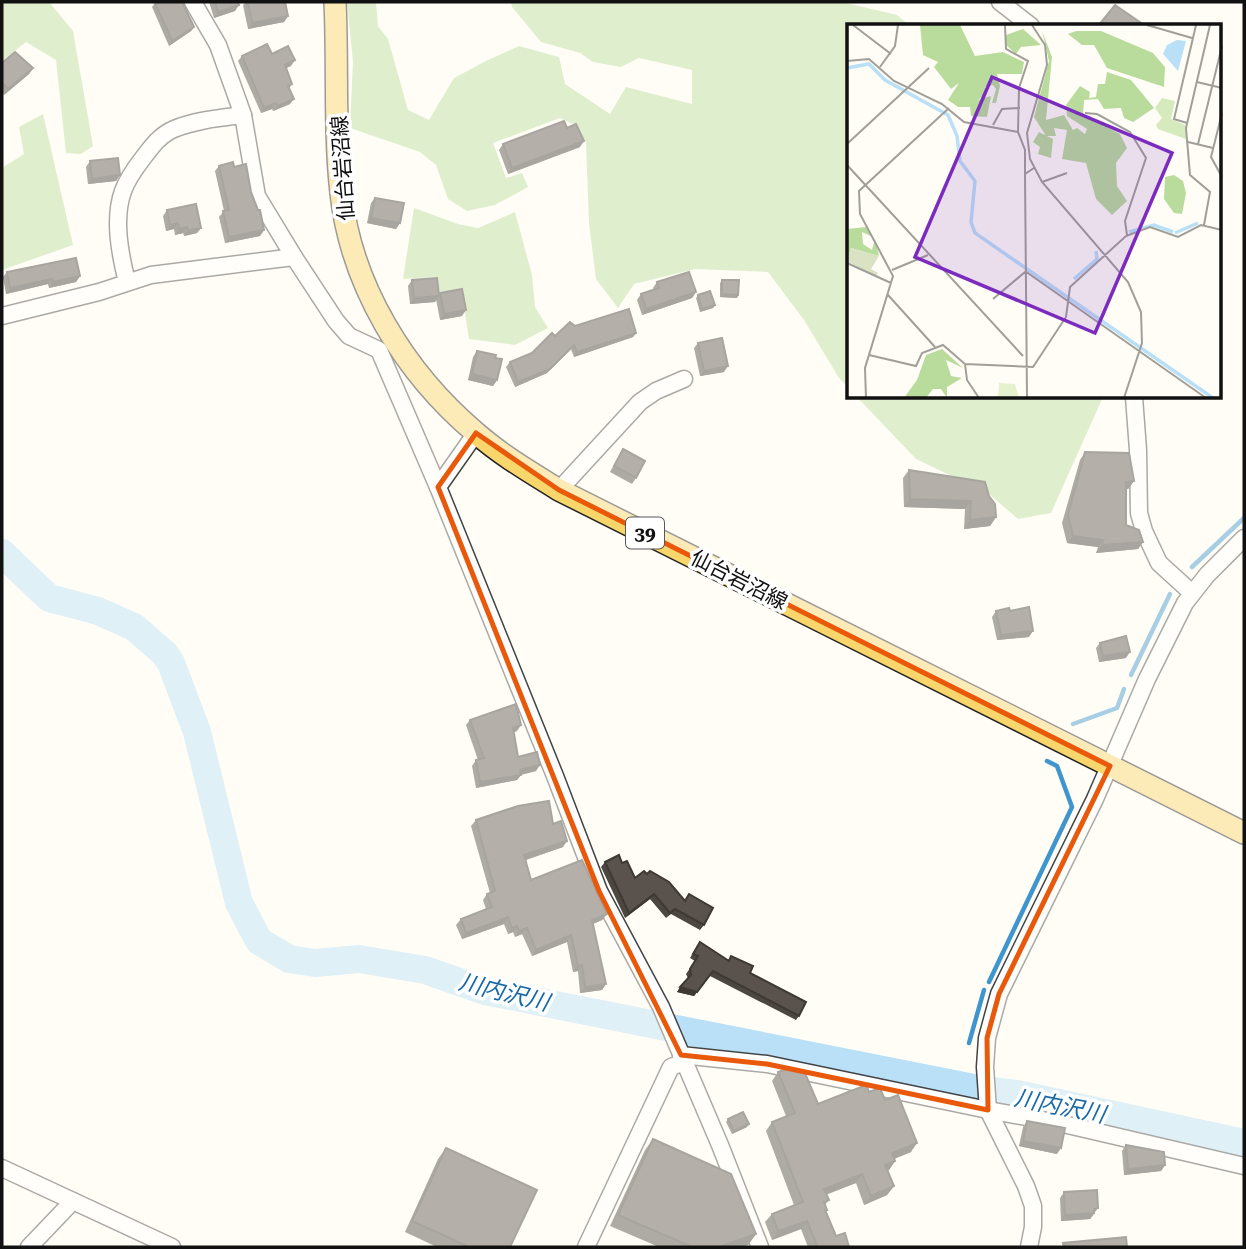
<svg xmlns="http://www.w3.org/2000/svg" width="1246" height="1249" viewBox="0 0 1246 1249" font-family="'Roboto Serif','Noto Sans JP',serif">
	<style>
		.forest { fill: #b9dc9c }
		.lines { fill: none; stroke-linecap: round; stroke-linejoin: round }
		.stream { stroke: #3f96cf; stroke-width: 4.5 }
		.river { stroke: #b9e0f7; stroke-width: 28 }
		.minor-casing { stroke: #444; stroke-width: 19 }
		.major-casing { stroke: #222; stroke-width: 24 }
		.minor { stroke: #fff; stroke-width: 16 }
		.major { stroke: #f9d66b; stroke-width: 21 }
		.wall { fill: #4d4742 }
		.shaded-wall { fill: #3f3936 }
		.building { fill: #5a524d; stroke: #3f3936; stroke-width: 2 }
		.marked { fill: none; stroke: #e8590c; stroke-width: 5; stroke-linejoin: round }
		.labels { text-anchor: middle; stroke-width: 7; stroke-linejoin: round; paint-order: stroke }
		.shield { fill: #fff; stroke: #585858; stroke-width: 2 }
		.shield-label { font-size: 19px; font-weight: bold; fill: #111 }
		.street-label { font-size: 21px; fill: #111; stroke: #fff }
		.water-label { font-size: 23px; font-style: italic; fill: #1768a6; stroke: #fff }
		.inset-river { fill: none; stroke: #b9e0f7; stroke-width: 3.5 }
		.inset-road { fill: none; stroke: #a09f9a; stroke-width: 2 }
		.view { fill: #7b2cbf; fill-opacity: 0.15; stroke: #7b2cbf; stroke-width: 3.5 }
		.inset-edge { fill: none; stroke: #111; stroke-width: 3.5 }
	</style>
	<rect width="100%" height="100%" fill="#fffdf5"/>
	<g class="forest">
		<path d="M2 2H49L73 31 93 146 81 154 66 153 56 60 26 42 2 61Z"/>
		<path d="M347 2H376L378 26 388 39 408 110 429 120 454 78 486 61 519 46 559 57 565 84 610 114 626 87 692 104V70L639 58 621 67 593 62 580 53 541 42 512 7 511 2H842L897 15 910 26H849V388L839 378 804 320 768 272 695 269 634 284 618 308 596 279 589 223 586 142 575 125 560 118 493 143 506 178 522 173 528 187 495 205 467 211 448 199 436 165 420 152 350 128 353 62Z"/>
		<path d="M43 114 73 245 2 270V168L24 154 19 127Z"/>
		<path d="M414 208 458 224 478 228 515 212 532 275 535 307 548 328 515 345 469 339 461 288 439 294 436 277 403 279Z"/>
		<path d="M857 397H1103L1051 513 1018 519 989 494 916 459Z"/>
	</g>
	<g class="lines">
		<g class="stream">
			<path d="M1192 567 1244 518"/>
			<path d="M1131 675 1170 594"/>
			<path d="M1073 724 1117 708 1124 689"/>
			<path d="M989 982 1072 807 1057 766 1047 761"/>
			<path d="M969 1043 984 990"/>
			<path d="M970 1077 971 1087"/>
		</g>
		<path class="river" d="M2 553 49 598 98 611 134 627 165 654 171 663 197 732 239 903 259 941 289 959 315 963 359 959 425 970 485 991 984 1090 1017 1094 1244 1143"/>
		<defs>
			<g id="minor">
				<path d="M193 2 218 45 243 115 257 196 294 257"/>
				<path d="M1000 2 1031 26"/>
				<path d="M127 282C120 254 113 219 123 191 127 180 136 167 143 158 152 146 160 135 174 129 196 120 220 118 243 115"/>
				<path d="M2 316 99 292 151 275 294 257 336 321 349 336 379 350 438 487"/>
				<path d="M1134 397 1138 450 1139 513 1144 531 1159 563 1192 593"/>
				<path d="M476 433 438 487 555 776 599 891 661 1007 720 1145 760 1247"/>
				<path d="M559 490 640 402 656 391 684 379"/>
				<path d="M681 1055 767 1064 988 1110 1059 1123 1244 1166"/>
				<path d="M2 1168 172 1247"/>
				<path d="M29 1247 73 1201"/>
				<path d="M586 1247 671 1067 684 1062"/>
				<path d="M1029 1247 1033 1227V1206L1026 1186 988 1110 985 1067 987 1038 999 994 1095 799 1147 679 1185 603 1207 575 1244 538"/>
			</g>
			<path id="major" d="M335 2C338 65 334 130 341 193 351 286 405 373 476 433 501 455 530 472 559 490L1244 833"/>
		</defs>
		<use href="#minor" class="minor-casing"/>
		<use href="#major" class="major-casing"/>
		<use href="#minor" class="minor"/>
		<use href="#major" class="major"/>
	</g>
	<g class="wall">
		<path d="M209 2H238L235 11 214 18Z"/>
		<path d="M246 2H285L288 16 284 22 248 29 243 5Z"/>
		<path d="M155 3 194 27 191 31 169 46 152 7Z"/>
		<path d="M272 54 291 66 286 68 292 84 289 88 290 104 273 111 272 109 261 113 238 61 242 56Z"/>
		<path d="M2 63 33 68 29 74 4 95 2 92Z"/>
		<path d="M567 128 580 147 508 174 499 150 503 144Z"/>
		<path d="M90 161 120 175 116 181 88 184 86 167Z"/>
		<path d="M219 166 234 167 251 192 264 230 260 236 225 243 219 217 224 211 215 171Z"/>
		<path d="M375 198 400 223 396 229 367 223 371 203Z"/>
		<path d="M167 210 201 228 197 233 184 236 183 233 175 235 174 229 166 231 163 216Z"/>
		<path d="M7 272 80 276 76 282 49 288 48 284 6 294 3 277Z"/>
		<path d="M412 280 439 296 440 293 462 316 440 320 436 299 435 302 410 304 408 286Z"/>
		<path d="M722 280 738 295 737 298 720 297V283Z"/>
		<path d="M657 282 696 292 692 298 642 315 637 300 641 294 654 290 653 288Z"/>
		<path d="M698 295 715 305 713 308 700 312 696 298Z"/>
		<path d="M575 326 636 333 633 337 574 357 571 349 547 373 515 387 506 367 510 362 532 353 555 336Z"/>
		<path d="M698 343 724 372 700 376 694 348Z"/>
		<path d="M477 351 497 380 493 386 468 380 473 357Z"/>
		<path d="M623 449 636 478 632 484 610 472Z"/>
		<path d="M1085 452 1134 481 1128 489H1126V525L1143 542 1138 549 1096 553 1098 547 1067 543 1062 523 1080 460Z"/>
		<path d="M909 470 989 496 996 517 990 526 964 529 965 509 904 507 903 478Z"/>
		<path d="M996 611 1029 637 997 640 992 617Z"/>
		<path d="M1100 643 1126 658 1099 662 1096 648Z"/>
		<path d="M470 720 517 731 514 732 518 757 536 771 521 775 517 780 476 788 472 766 476 760H478L466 725Z"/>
		<path d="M476 820 553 824 563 847 525 860 531 880 607 914 602 920 593 924 606 984 602 990 580 993 578 971 573 972 567 942 532 956 522 934 515 937 513 932 508 934 504 924 462 939 456 925 461 919 486 909 483 900 487 894 490 893 471 826Z"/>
		<path d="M605 862 622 863 635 878 647 874 685 901 689 894 704 925 700 930 671 914 666 918 650 899 625 918 601 867Z"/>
		<path d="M697 946 728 960 731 956 799 1016 796 1020 710 976 694 996 677 992 688 978 686 974 695 961 690 958Z"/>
		<path d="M778 1072 818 1104 869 1092 911 1152 894 1159 895 1161 889 1170 887 1171 894 1186 887 1195 864 1205 856 1183 826 1194 829 1200 825 1205 827 1210 825 1212 836 1236 849 1247H808L801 1229 772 1240 765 1222 772 1214 794 1205 766 1131 772 1122 786 1116 772 1081Z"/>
		<path d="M728 1119 747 1127 732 1134 726 1122Z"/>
		<path d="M1027 1121 1057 1154 1019 1146 1023 1127Z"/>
		<path d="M653 1139 756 1234 748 1245 742 1247H659L610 1226 645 1150Z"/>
		<path d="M1126 1145 1165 1165 1161 1171 1124 1175 1122 1151Z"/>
		<path d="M446 1148 510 1247H437L405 1232 438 1159Z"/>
		<path d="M1064 1192 1094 1214 1090 1219 1061 1221 1060 1198Z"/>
	</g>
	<g class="shaded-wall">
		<path d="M239 5 235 11 214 18 218 12Z"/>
		<path d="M288 16 284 22 248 29 252 23Z"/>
		<path d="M194 27 191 31 169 46 172 41Z"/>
		<path d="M295 60 291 66 281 70 285 65Z"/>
		<path d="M33 68 29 74 4 95 8 89Z"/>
		<path d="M294 99 290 104 273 111 277 106Z"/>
		<path d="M276 103 272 109 261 113 264 108Z"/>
		<path d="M584 141 580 147 508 174 512 168Z"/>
		<path d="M120 175 116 181 88 184 92 179Z"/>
		<path d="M371 218 400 223 396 229 367 223Z"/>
		<path d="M178 223 174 229 166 231 170 225Z"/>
		<path d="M187 227 183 233 175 235 179 229Z"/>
		<path d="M201 228 197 233 184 236 188 230Z"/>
		<path d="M264 230 260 236 225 243 229 237Z"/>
		<path d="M80 276 76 282 49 288 53 282Z"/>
		<path d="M52 279 48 284 6 294 10 288Z"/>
		<path d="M696 292 692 298 642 315 646 309Z"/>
		<path d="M722 294 738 295 737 298 720 297Z"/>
		<path d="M439 296 435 302 410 304 414 298Z"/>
		<path d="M715 305 713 308 700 312 702 309Z"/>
		<path d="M466 310 462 316 440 320 444 314Z"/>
		<path d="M636 333 633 337 574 357 577 352Z"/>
		<path d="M574 345 547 373 515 387 518 382Z"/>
		<path d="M728 366 724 372 700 376 704 371Z"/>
		<path d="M472 374 497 380 493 386 468 380Z"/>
		<path d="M1134 481 1128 489 1120 490 1126 482Z"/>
		<path d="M910 499 971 501 965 509 904 507Z"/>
		<path d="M996 517 990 526 964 529 970 520Z"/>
		<path d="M1073 536 1103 540 1098 547 1067 543Z"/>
		<path d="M1143 542 1138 549 1096 553 1102 545Z"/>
		<path d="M1033 631 1029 637 997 640 1001 635Z"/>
		<path d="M1130 652 1126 658 1099 662 1103 656Z"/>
		<path d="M521 725 517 731 509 734 513 728Z"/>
		<path d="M540 765 536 771 518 775H521L517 780 476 788 480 782Z"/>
		<path d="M567 841 563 847 520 862 524 855Z"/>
		<path d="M654 894 650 899 625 918 629 913Z"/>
		<path d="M607 914 602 920 588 926 592 920Z"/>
		<path d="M508 917 504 924 462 939 466 933Z"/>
		<path d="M517 926 513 932 508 934 512 928Z"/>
		<path d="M527 928 522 934 515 937 519 931Z"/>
		<path d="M571 935 567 942 532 956 536 950Z"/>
		<path d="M582 965 578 971 573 972 578 966Z"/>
		<path d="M713 971 694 996 677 992 680 987Z"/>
		<path d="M606 984 602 990 580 993 585 987Z"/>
		<path d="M749 1124 747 1127 732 1134 734 1131Z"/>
		<path d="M1023 1141 1061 1148 1057 1154 1019 1146Z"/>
		<path d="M917 1143 911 1152 886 1162 892 1153Z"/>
		<path d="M895 1161 889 1170 879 1174 885 1165Z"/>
		<path d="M1165 1165 1161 1171 1124 1175 1128 1169Z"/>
		<path d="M862 1174 856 1183 818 1198 824 1189Z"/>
		<path d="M894 1186 887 1195 864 1205 871 1196Z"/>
		<path d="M1098 1208 1090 1219 1061 1221 1065 1215Z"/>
		<path d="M807 1221 801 1229 772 1240 778 1231Z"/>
		<path d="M756 1234 748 1245 742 1247H719Z"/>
	</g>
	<g class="building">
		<path d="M157 2H182L194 27 172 41 155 3Z"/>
		<path d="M215 2H238L239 5 218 12Z"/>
		<path d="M248 2H285L288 16 252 23Z"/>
		<path d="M1115 5 1141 23 1138 26H1098Z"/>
		<path d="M267 44 272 54 288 46 295 60 285 65 292 84 288 86 294 99 277 106 276 103 264 108 242 56Z"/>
		<path d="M15 52 33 68 8 89 2 82V63Z"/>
		<path d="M564 121 567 128 576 124 584 141 512 168 503 144Z"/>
		<path d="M118 158 120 175 92 179 90 161Z"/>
		<path d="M233 162 234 167 246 164 251 192 258 210H260L264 230 229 237 223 211 229 210 219 166Z"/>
		<path d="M375 198 404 203 400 223 371 218Z"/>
		<path d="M196 204 201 228 188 230 187 227 179 229 178 223 170 225 167 210Z"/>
		<path d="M76 258 80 276 53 282 52 279 10 288 7 272Z"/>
		<path d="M689 272 696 292 646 309 641 294 659 288 657 282Z"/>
		<path d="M437 278 439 296 414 298 412 280Z"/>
		<path d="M722 280H739L738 295 722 294Z"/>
		<path d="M462 289 466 310 444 314 440 293Z"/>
		<path d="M710 291 715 305 702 309 698 295Z"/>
		<path d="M629 309 636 333 577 352 574 345 550 369 518 382 510 362 532 353 552 333 555 336 570 322 575 326Z"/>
		<path d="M722 338 728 366 704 371 698 343Z"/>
		<path d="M477 351 496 355 495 358 502 359 497 380 472 374Z"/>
		<path d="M623 449 645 461 636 478 614 466Z"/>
		<path d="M1085 452 1129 453 1134 481 1126 482V525L1139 530 1143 542 1102 545 1103 540 1073 536 1068 515Z"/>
		<path d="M909 470 985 482 989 496 995 504 996 517 970 520 971 501 910 499Z"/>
		<path d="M1029 607 1033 631 1001 635 996 611 1009 608 1010 611Z"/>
		<path d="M1126 636 1130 652 1103 656 1100 643Z"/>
		<path d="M516 704 521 725 513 728 518 757 537 752 540 765 520 770 521 775 480 782 476 760 484 758 470 720Z"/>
		<path d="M549 801 553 824 561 821 567 841 524 855 531 880 582 860 607 914 592 920 606 984 585 987 582 965 578 966 571 935 536 950 527 928 519 931 517 926 512 928 508 917 466 933 461 919 492 907 487 894 495 891 476 820 518 806Z"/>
		<path d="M619 855 622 863 627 861 635 878 644 871 647 874 650 871 669 882 685 901 689 894 713 908 704 925 675 909 670 913 654 894 629 913 605 862Z"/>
		<path d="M700 942 729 961 731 956 753 966 750 973 806 1002 799 1016 713 971 697 992 680 987 691 975 690 969 698 956 693 954Z"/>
		<path d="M786 1069 805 1073 818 1104 866 1085 869 1092 880 1088 885 1100 898 1095 917 1143 892 1153 895 1161 885 1165 894 1186 871 1196 862 1174 824 1189 829 1200 824 1202 827 1210H825L836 1236 845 1233 849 1247H811L817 1245 807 1221 778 1231 772 1214 803 1202 772 1122 795 1113 778 1072Z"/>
		<path d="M743 1112 749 1124 734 1131 728 1119Z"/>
		<path d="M1027 1121 1065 1128 1061 1148 1023 1141Z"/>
		<path d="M653 1139 731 1174 756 1234 719 1247H692L618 1215Z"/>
		<path d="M1126 1145 1164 1152 1165 1165 1128 1169Z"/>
		<path d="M446 1148 537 1190 510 1247H469L412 1221Z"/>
		<path d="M1097 1190 1098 1208 1094 1209V1213L1065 1215 1064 1192Z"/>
		<path d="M1126 1237 1127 1247H1064L1063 1243Z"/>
	</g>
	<path d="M0 0H1246V1249H0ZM476 433 559 490 1110 766 999 994 987 1038 988 1110 767 1064 681 1055 599 891 438 487Z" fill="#fffdf5" fill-opacity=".55" fill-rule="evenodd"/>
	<path class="marked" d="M476 433 559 490 1110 766 999 994 987 1038 988 1110 767 1064 681 1055 599 891 438 487Z"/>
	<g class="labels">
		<rect class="shield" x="626" y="517.5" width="38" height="31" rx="5"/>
		<g class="shield-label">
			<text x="645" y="540">39</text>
		</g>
		<g class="street-label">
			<text transform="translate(343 168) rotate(-94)" y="7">仙台岩沼線</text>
			<text transform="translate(739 580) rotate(27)" y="7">仙台岩沼線</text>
		</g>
		<g class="water-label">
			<text transform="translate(504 992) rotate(14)" y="8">川内沢川</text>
			<text transform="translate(1060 1106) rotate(11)" y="8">川内沢川</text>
		</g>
	</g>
	<g transform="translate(847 24)">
		<rect width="374" height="374" fill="#fffdf5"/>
		<path d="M315 74 328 77 324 95 338 101 339 115 311 105 309 101 315 94 308 84Z" fill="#d5ebbd"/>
		<path d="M73 1H113L128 32 156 28 177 38 175 50H150L153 62 149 79H145L149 65 146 61 138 63V72L130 76 144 72 140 93 124 92 123 83H111L101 76 112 59 104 65 87 43 91 38 76 31ZM176 5 194 21 174 23 169 30 159 21V11ZM195 7 205 33 199 96 217 91 226 106 230 104 238 110 240 105 220 92 219 81 233 62 243 68 242 74 249 73 251 60H258L260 48 284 56 307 84 286 98 277 94 274 84 257 85 251 75 237 76 236 91 273 110 280 124 269 139 270 162 280 177 265 191 249 175 239 139 215 135 220 106 207 104 209 112H199L187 93 202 37ZM229 7H254L306 29 318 43 317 63 260 44 247 21H235L221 10ZM192 108 206 115 204 134 191 130 193 123 186 118ZM327 151 336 157 339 169 335 190 327 189 317 175 318 153ZM19 203 26 213 15 208 16 220 25 226 28 215 32 232 4 224 0 237V205ZM95 325 116 344 99 336 104 352 115 354 100 363V374L94 365H86L79 374H57L70 356 79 331Z" fill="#b9dc9c"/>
		<path d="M4 224 32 232 24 245 31 249 29 253 0 237Z" fill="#d9e3c4"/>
		<path d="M152 359 168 360 172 374H151Z" fill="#e6f2cf"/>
		<path d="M330 16 339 17 331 47 316 30 320 21Z" fill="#b9e0f7"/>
		<path class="inset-river" d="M0 44 22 40 38 56 101 91 110 112 113 137 128 157 124 198 128 209 366 374M282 208 307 201 326 208M328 209 351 199M227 255 250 235 249 227"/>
		<path class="inset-road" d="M6 1 44 30M158 1 159 25 181 37 172 64 171 108M185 1 198 21 200 41 180 109 183 135 195 158 281 258 294 288 295 319 277 374M300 1 345 14M0 37 22 35 47 57 95 80 117 98 171 108 178 126V150M33 43 48 22 51 1M350 58 375 64M238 89 250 90 283 108 299 134 278 197 280 211M375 89 364 133 375 153M340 99 327 95 349 1M146 101 155 85 173 84M341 118 366 124M0 120 82 44M351 120 375 22M0 141 176 332M195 158 220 149M357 201 363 168 343 151 339 104 363 1M0 239 44 259M45 246 81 231M178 247 359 374M41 271 88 323M146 275 178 248M22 331 69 342 75 329 96 321 118 340 186 343 219 293 223 263 279 212 303 203 331 213 354 201 375 206M118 340 120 356 132 374M19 374 18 344 46 252 13 190 12 167 102 84M180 374 178 150 187 144"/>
		<path class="view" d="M145 53 325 129 248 309 68 233Z"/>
		<rect width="374" height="374" class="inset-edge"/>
	</g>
	<rect width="1246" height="1249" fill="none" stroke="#111111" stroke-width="7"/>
</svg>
